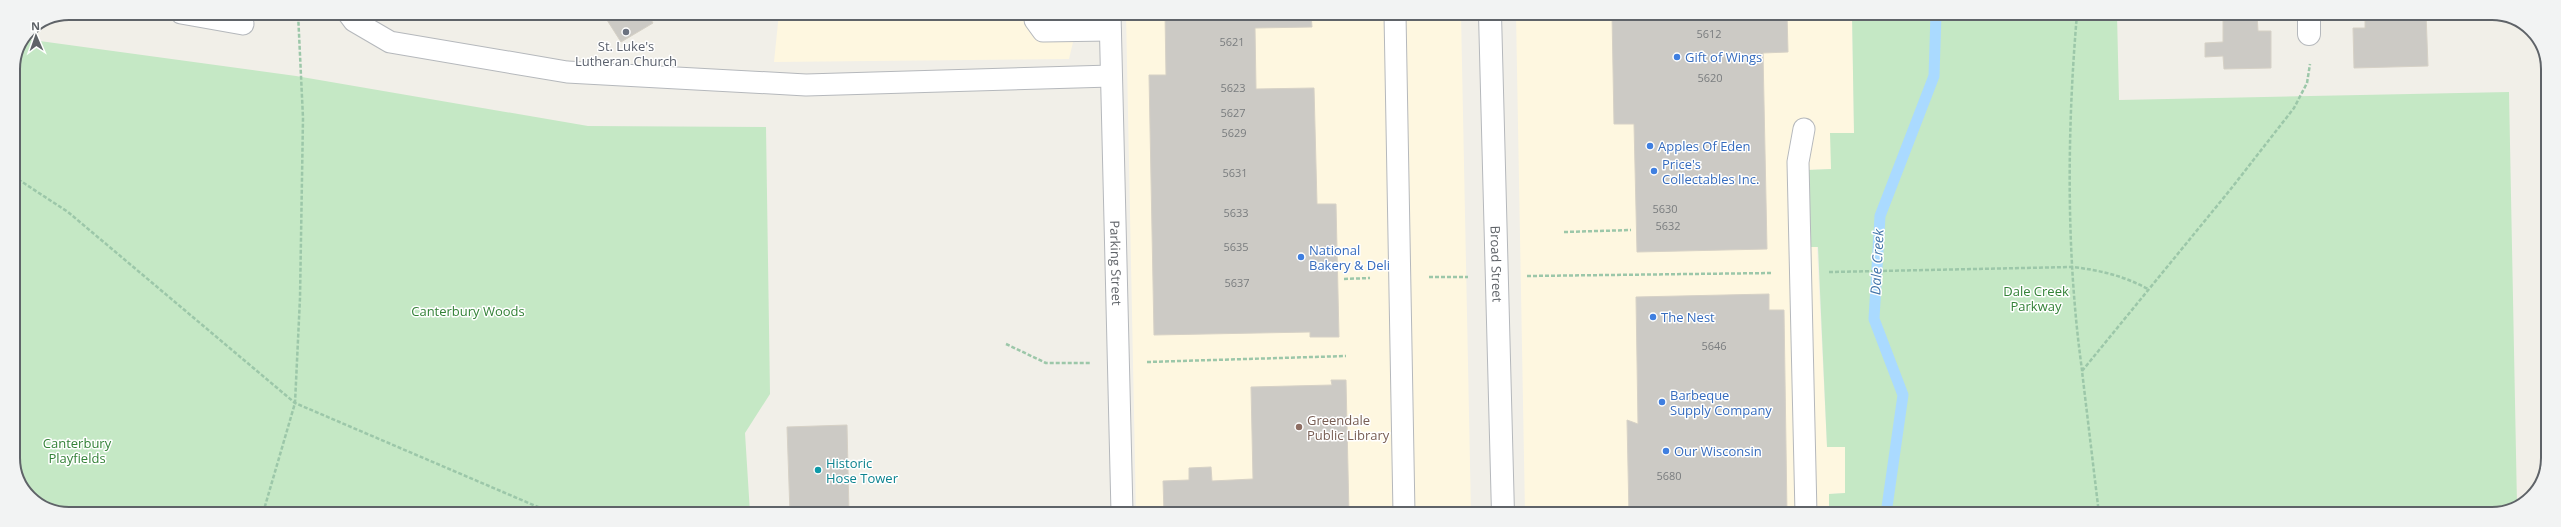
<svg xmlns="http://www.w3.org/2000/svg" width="2561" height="527" viewBox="0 0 2561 527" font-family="'Open Sans',sans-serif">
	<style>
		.commercial { fill: #fef7e0 }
		.green { fill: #c5e8c5 }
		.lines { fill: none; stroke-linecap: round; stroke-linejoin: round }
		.stream { stroke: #aadaff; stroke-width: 11 }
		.building { fill: #cccac5; stroke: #d6d1c6 }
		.service-casing { stroke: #b5b8bc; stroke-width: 23 }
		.minor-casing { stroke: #b5b8bc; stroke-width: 24 }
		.path { stroke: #9cc7a9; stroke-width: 2.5; stroke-dasharray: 4 2; stroke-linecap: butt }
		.service { stroke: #fff; stroke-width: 21 }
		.minor { stroke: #fff; stroke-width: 22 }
		.worship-dot { fill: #6b7280; stroke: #fff; stroke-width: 1.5 }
		.shop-dot { fill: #3f7fe0; stroke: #fff; stroke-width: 1.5 }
		.education-dot { fill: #8d6e63; stroke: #fff; stroke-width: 1.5 }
		.culture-dot { fill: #0f9aa8; stroke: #fff; stroke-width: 1.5 }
		.labels { text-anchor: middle; stroke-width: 3; stroke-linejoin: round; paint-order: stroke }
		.number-label { font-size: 11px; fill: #7a7d7f }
		.worship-label { font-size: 13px; fill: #5b616d; stroke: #fff }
		.shop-label { font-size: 13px; fill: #366cbe; stroke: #fff; text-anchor: start }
		.street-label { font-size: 13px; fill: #5f6368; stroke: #fff }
		.park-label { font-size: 13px; fill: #348238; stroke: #fff }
		.education-label { font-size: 13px; fill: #785e54; stroke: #fff; text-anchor: start }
		.culture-label { font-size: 13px; fill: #0d838f; stroke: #fff; text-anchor: start }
		.water-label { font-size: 14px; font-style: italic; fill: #4174aa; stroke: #fff }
		.rim { fill: none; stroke: #5f6368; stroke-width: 2 }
	</style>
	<rect width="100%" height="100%" fill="#f1efe8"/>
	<g class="commercial">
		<path d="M779 13H1080L1069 59 774 62Z"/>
		<path d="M1126 13 1461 14 1471 514 1136 513Z"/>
		<path d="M1516 14H1852L1854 133 1831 169 1807 170V247H1817L1827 446 1845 447V493L1829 494V514H1525Z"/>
	</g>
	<g class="green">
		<path d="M1852 14H2117L2119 100 2509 92 2517 505 2493 514H1829V494L1845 493V447H1827L1818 247H1807V170L1831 169 1830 133H1854Z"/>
		<path d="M25 39 296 76 588 126 766 127 770 394 745 433 750 513H58L27 495 13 465V68Z"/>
	</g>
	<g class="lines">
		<path class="stream" d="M1886 514 1903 395 1874 319 1880 216 1934 76 1936 14"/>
	</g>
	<g class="building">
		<path d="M566 13H647L653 23 621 42 607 20Z"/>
		<path d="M1165 13 1311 14 1312 27 1255 28 1256 89 1314 88 1317 204H1336L1339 337H1310V332L1154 335 1149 75H1166Z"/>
		<path d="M1612 14H1787L1788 52 1763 53 1767 249 1637 252 1634 124H1614Z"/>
		<path d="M2223 14H2257L2258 31H2271V68L2224 69 2223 56 2205 57V43L2223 42Z"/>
		<path d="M2365 14H2426L2428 66 2354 68 2353 28H2365Z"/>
		<path d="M1769 294V310H1784L1787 514H1629L1627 420 1638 424 1636 297Z"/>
		<path d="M1331 380H1346L1349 514 1164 513 1163 481 1189 480V468L1211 467 1212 481 1253 479 1251 387 1332 385Z"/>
		<path d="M847 425 849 513H790L787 427Z"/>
	</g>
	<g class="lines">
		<defs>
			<g id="service">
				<path d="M181 13 243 24"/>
				<path d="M348 13 354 21 390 42 567 72 806 85 1111 76"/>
				<path d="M1035 13V20L1043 31 1110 30"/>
				<path id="s1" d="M1110 13 1122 513"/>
				<path d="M1395 14 1404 514"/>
				<path d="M1804 129 1798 162 1806 514"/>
			</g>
			<g id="minor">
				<path id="s2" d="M1490 14 1503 514"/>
				<path d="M2309 14V34"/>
			</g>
		</defs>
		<use href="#service" class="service-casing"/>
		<use href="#minor" class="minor-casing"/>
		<g class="path">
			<path d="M2077 14C2067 130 2066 255 2082 370"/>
			<path d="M13 176 68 212 295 403 552 513"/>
			<path d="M1564 232 1631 230"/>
			<path d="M1829 272 2072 267C2100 270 2124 276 2148 289"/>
			<path d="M1527 276 1772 273"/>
			<path d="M1429 277H1468"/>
			<path d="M1344 279 1370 278"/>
			<path d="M1006 344 1046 363H1090"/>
			<path d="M1147 362 1346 356"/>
			<path d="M263 513 295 403 300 298 303 118 298 13"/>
			<path d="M2099 514 2082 371 2230 190 2294 108 2307 83 2310 64"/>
		</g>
		<use href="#service" class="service"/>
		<use href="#minor" class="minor"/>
	</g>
	<circle class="worship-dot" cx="626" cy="32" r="4"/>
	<g class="shop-dot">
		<circle cx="1677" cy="57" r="4"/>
		<circle cx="1650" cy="146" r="4"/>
		<circle cx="1654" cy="171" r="4"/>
		<circle cx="1301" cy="257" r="4"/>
		<circle cx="1653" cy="317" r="4"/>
		<circle cx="1662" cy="402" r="4"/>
		<circle cx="1666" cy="451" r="4"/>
	</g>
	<circle class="education-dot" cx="1299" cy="427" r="4"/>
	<circle class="culture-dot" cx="818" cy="470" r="4"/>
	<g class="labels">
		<g class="number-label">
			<text x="1709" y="38">5612</text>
			<text x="1232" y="46">5621</text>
			<text x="1710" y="82">5620</text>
			<text x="1233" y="92">5623</text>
			<text x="1233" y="117">5627</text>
			<text x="1234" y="137">5629</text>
			<text x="1235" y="177">5631</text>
			<text x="1665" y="213">5630</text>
			<text x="1236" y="217">5633</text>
			<text x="1668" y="230">5632</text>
			<text x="1236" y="251">5635</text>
			<text x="1237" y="287">5637</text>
			<text x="1714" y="350">5646</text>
			<text x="1669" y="480">5680</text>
		</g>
		<g class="worship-label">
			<text x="626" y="51">St. Luke's<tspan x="626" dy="15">Lutheran Church</tspan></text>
		</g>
		<g class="shop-label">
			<text x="1685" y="62">Gift of Wings</text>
			<text x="1658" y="151">Apples Of Eden</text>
			<text x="1662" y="169">Price's<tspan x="1662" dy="15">Collectables Inc.</tspan></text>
			<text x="1309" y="255">National<tspan x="1309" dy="15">Bakery &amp; Deli</tspan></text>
			<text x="1661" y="322">The Nest</text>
			<text x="1670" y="400">Barbeque<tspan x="1670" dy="15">Supply Company</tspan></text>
			<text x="1674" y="456">Our Wisconsin</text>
		</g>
		<g class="street-label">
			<text dy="5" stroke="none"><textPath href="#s1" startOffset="250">Parking Street</textPath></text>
			<text dy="5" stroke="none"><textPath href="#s2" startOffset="250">Broad Street</textPath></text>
		</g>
		<g class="park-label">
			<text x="2036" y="296">Dale Creek<tspan x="2036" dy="15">Parkway</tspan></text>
			<text x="468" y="316">Canterbury Woods</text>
			<text x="77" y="448">Canterbury<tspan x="77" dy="15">Playfields</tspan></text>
		</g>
		<g class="education-label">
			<text x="1307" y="425">Greendale<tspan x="1307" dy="15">Public Library</tspan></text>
		</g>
		<g class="culture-label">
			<text x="826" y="468">Historic<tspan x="826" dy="15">Hose Tower</tspan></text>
		</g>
		<g class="water-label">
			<text transform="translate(1877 262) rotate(-87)" y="5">Dale Creek</text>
		</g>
	</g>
	<path d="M0 0H2561V527H0ZM69 20H2492A49 49 0 0 1 2541 69V458A49 49 0 0 1 2492 507H69A49 49 0 0 1 20 458V69A49 49 0 0 1 69 20Z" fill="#f2f3f3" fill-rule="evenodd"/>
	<path class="rim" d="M69 20H2492A49 49 0 0 1 2541 69V458A49 49 0 0 1 2492 507H69A49 49 0 0 1 20 458V69A49 49 0 0 1 69 20Z"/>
	<g transform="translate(36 36) rotate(358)" stroke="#ffffff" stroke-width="3" paint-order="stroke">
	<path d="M0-3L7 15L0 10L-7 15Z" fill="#5f6368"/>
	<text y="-6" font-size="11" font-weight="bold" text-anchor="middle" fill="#5f6368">N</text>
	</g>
</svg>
